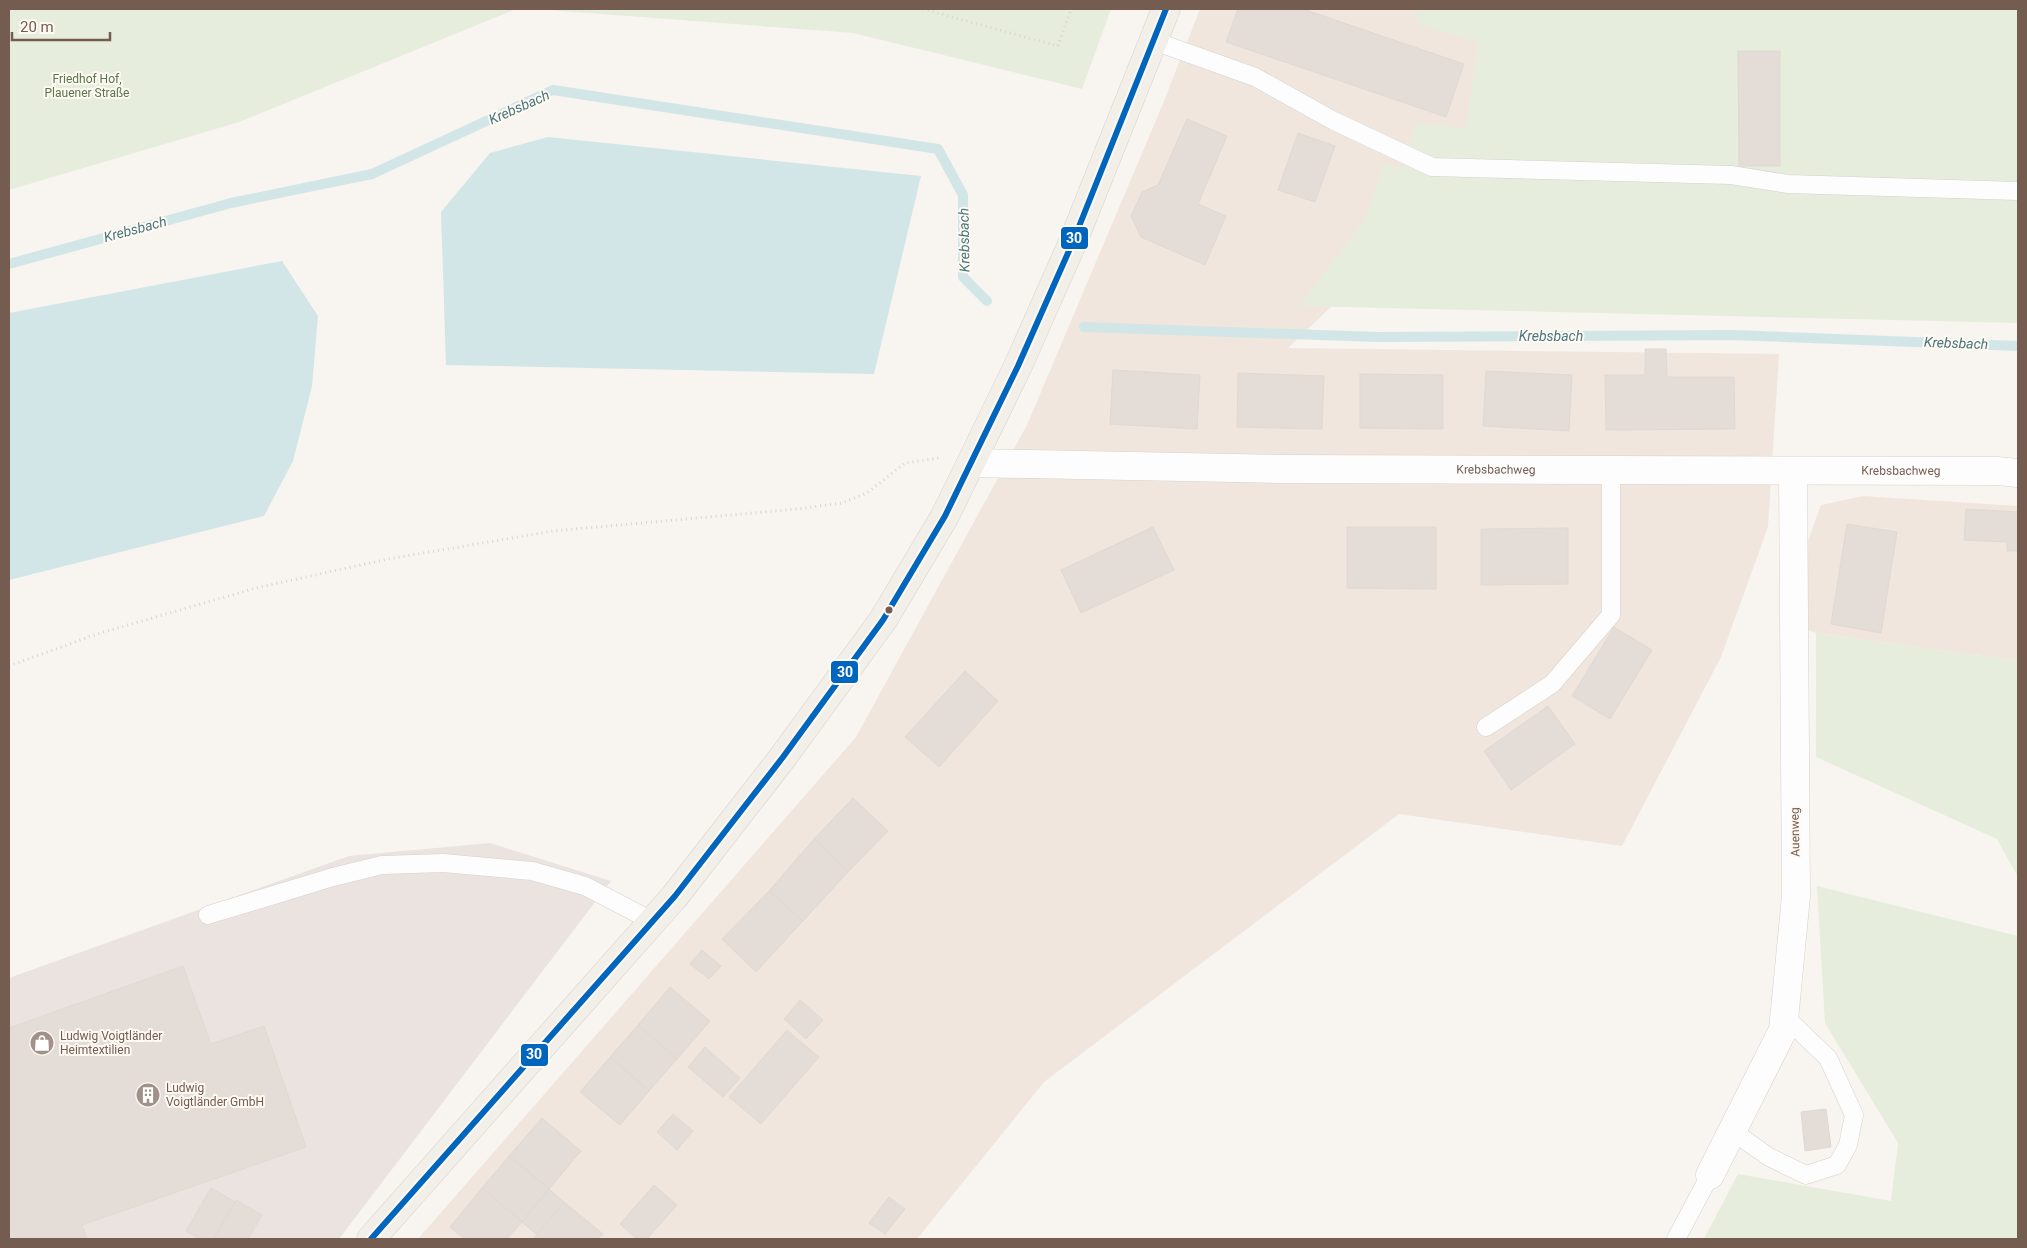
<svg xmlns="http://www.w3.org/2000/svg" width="2027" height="1248" viewBox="0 0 2027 1248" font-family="Roboto,sans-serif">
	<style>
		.residential { fill: #f0e6de }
		.industrial { fill: #eae3df }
		.green { fill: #e6eddc }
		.water { fill: #d2e6e7 }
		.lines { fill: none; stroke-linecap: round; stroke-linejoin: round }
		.stream { stroke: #d2e6e7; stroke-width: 10 }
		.building { fill: #e4ddd7; stroke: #e0d8d2 }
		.lane-casing { stroke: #d7d1cd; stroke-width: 19 }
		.street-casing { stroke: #d7d1cd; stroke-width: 29 }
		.primary-casing { stroke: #d9d1cd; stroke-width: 29 }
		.path { stroke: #dad4d0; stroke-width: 3; stroke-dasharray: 1 4; stroke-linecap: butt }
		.lane { stroke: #fefdfd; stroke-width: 18 }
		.street { stroke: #fefdfd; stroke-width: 28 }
		.primary { stroke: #f2eee8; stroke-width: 28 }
		.bus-1-casing { stroke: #fef9f2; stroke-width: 10 }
		.bus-1 { stroke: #0065bd; stroke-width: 6 }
		.bus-dot { fill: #745c51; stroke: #fef9f2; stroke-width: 2 }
		.labels { text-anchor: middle; stroke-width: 4; stroke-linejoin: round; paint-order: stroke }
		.park-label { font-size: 12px; fill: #59784a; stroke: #fef9f2 }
		.street-label { font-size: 12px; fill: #745c51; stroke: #fef9f2 }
		.poi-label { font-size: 12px; fill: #745c51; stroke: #fef9f2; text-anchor: start }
		.water-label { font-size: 14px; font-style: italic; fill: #49777e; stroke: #fef9f2 }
		.line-badge { stroke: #fef9f2; stroke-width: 2 }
		.badge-label { font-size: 14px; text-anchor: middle; font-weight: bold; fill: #fff }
	</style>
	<rect width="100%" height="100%" fill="#f8f4f0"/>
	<g class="residential">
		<path d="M1200 9H1501L1499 23 1444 199 1288 348 1779 354 1768 527 1721 657 1622 846 1399 814 1044 1082 917 1239H418L856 737 1027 425 1162 106Z"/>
		<path d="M1863 496 2018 506V661L1816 633 1801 627 1808 541 1821 505Z"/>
	</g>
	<path class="industrial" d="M490 843 611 881 339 1239H9V978L349 856Z"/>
	<g class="green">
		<path d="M9 9H516L239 122 9 190Z"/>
		<path d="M535 9H1111L1082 89 853 33Z"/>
		<path d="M1416 9H2018V323L1299 306 1365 219 1383 165 1402 169 1417 123 1466 128 1478 42 1418 25Z"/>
		<path d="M1816 633 2018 661V877L1997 839 1816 757Z"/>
		<path d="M1817 886 2018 936V1239H1704L1738 1174 1891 1201 1898 1143 1825 1023Z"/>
	</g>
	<g class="water">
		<path d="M548 137 921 176 874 374 446 365 441 212 490 153Z"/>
		<path d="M282 261 318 316 312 386 293 461 264 516 9 580V313Z"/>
	</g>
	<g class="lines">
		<g class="stream">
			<path d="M9 264 231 203 372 174 553 90 938 149 963 195V277L987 301"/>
			<path d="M1084 327 1377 337 1733 335 2018 346"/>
		</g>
	</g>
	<g class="building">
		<path d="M1238 9H1303L1464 64 1446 117 1226 42Z"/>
		<path d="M1738 51H1780V166H1739Z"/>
		<path d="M1187 119 1227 136 1198 204 1226 216 1205 265 1141 237 1131 216 1142 192 1158 185Z"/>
		<path d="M1298 133 1335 146 1315 202 1278 190Z"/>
		<path d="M1645 349H1666L1667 377H1734L1735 429 1606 430 1605 375H1645Z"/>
		<path d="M1113 370 1200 375 1197 429 1110 424Z"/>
		<path d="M1486 371 1572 375 1569 431 1483 426Z"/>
		<path d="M1238 373 1324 376 1322 429 1237 427Z"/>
		<path d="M1360 374 1443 375V429L1360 428Z"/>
		<path d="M1966 509 2018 512V551H2007V542L1964 540Z"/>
		<path d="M1847 524 1897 532 1881 633 1831 624Z"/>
		<path d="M1153 527 1174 570 1081 613 1061 570Z"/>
		<path d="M1347 527H1436V589L1347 588Z"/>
		<path d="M1568 528V584L1481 585V529Z"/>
		<path d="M1614 627 1652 650 1610 719 1572 696Z"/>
		<path d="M965 671 998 701 939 767 905 737Z"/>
		<path d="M1548 706 1575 744 1511 790 1484 751Z"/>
		<path d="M853 798 888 831 848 872 814 839Z"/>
		<path d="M814 839 848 872 803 921 769 891Z"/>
		<path d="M769 891 803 921 756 972 722 939Z"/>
		<path d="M702 950 721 966 709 979 690 964Z"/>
		<path d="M183 966 211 1044 264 1026 306 1147 82 1225 87 1239H9V1028Z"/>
		<path d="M670 987 710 1021 677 1059 638 1025Z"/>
		<path d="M800 1000 823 1020 806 1039 784 1019Z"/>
		<path d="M638 1025 677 1059 649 1091 610 1057Z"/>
		<path d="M787 1030 819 1057 761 1124 729 1097Z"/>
		<path d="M705 1047 740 1078 723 1097 688 1067Z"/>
		<path d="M610 1057 649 1091 620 1125 580 1092Z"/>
		<path d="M1826 1109 1831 1147 1805 1151 1801 1112Z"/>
		<path d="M673 1114 693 1131 677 1150 657 1132Z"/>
		<path d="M542 1118 581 1151 549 1189 509 1156Z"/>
		<path d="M509 1156 549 1189 522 1222 482 1188Z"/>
		<path d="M654 1185 677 1205 647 1239H637L620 1224Z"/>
		<path d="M211 1188 235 1202 214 1239H200L186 1231Z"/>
		<path d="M482 1188 522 1222 507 1239H465L450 1227Z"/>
		<path d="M549 1189 564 1202 537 1235 522 1222Z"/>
		<path d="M889 1197 905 1209 885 1234 869 1223Z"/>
		<path d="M236 1200 262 1215 248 1239H214Z"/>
		<path d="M564 1202 603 1234 598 1239H533Z"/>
	</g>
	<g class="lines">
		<defs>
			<g id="lane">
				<path d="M1154 41 1255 77 1334 121 1432 167 1731 175 1788 184 2018 191"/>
				<path d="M1486 727 1552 684 1611 615V471"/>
				<path d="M208 915 333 877 382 865 443 863 532 871 585 886 652 921"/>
				<path d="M1732 1131 1769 1157 1806 1175 1837 1165 1848 1145 1854 1115 1828 1058 1784 1016"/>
				<path d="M1676 1239 1710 1175"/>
			</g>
			<g id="street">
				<path id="s1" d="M972 463 1280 469 1997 471 2018 473"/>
				<path d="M1710 1175 1783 1030 1796 896 1793 472"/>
			</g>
			<path id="primary" d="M371 1239 675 896 783 757 883 620 945 516 1018 366 1072 244 1166 9"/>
		</defs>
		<use href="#lane" class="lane-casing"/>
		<use href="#street" class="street-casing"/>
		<use href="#primary" class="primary-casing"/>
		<g class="path">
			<path d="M923 9 1058 46 1071 9"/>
			<path d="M9 666 97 634 256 588 388 559 553 531 797 509 842 503 867 493 905 463 939 458"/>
		</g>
		<use href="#lane" class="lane"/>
		<use href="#street" class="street"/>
		<use href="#primary" class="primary"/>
		<defs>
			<path id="bus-1" d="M371 1239 675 896 783 757 883 620 945 516 1018 366 1072 244 1166 9"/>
		</defs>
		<use href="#bus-1" class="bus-1-casing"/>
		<use href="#bus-1" class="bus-1"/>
	</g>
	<defs>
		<symbol id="shop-disc" viewBox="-11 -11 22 22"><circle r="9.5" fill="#a29189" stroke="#fef9f2"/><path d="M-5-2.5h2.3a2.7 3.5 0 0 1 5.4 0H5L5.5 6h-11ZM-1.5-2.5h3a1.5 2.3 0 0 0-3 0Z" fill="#fff"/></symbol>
		<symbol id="building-disc" viewBox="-11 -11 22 22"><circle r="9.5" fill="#a29189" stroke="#fef9f2"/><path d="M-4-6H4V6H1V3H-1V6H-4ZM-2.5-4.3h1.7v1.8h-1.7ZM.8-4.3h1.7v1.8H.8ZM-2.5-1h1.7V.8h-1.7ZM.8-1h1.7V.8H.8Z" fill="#fff"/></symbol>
	</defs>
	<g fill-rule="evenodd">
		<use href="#shop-disc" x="28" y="1029" width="28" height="28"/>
		<use href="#building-disc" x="134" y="1081" width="28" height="28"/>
	</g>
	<circle class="bus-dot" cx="889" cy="610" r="4.5"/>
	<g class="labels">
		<g class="park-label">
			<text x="87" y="83">Friedhof Hof,<tspan x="87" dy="14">Plauener Straße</tspan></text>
		</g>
		<g class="street-label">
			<text dy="4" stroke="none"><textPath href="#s1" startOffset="524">Krebsbachweg</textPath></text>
			<text dy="4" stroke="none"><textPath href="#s1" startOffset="929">Krebsbachweg</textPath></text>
			<text transform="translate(1795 832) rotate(-91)" y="4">Auenweg</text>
		</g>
		<g class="poi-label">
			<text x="60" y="1040">Ludwig Voigtländer<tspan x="60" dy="14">Heimtextilien</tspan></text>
			<text x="166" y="1092">Ludwig<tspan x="166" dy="14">Voigtländer GmbH</tspan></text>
		</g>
		<g class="water-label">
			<text transform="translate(519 107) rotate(-24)" y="5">Krebsbach</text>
			<text transform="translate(135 229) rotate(-15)" y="5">Krebsbach</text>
			<text transform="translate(964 240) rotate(-91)" y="5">Krebsbach</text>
			<text x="1551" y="341">Krebsbach</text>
			<text transform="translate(1956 343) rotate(2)" y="5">Krebsbach</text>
		</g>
	</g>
	<g class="line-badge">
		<rect x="1060" y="226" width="29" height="24" rx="5" fill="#0065bd"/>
		<rect x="830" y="660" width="29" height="24" rx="5" fill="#0065bd"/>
		<rect x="520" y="1043" width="29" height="24" rx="5" fill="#0065bd"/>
	</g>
	<g class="badge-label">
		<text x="1074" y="243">30</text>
		<text x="845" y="677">30</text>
		<text x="534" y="1059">30</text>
	</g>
	<rect width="2027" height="1248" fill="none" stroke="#745c51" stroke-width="20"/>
	<path d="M12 32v8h98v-8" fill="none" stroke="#745c51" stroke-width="2.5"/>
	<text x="20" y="32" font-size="15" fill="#745c51" stroke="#fef9f2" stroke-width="4" paint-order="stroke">20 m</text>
</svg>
